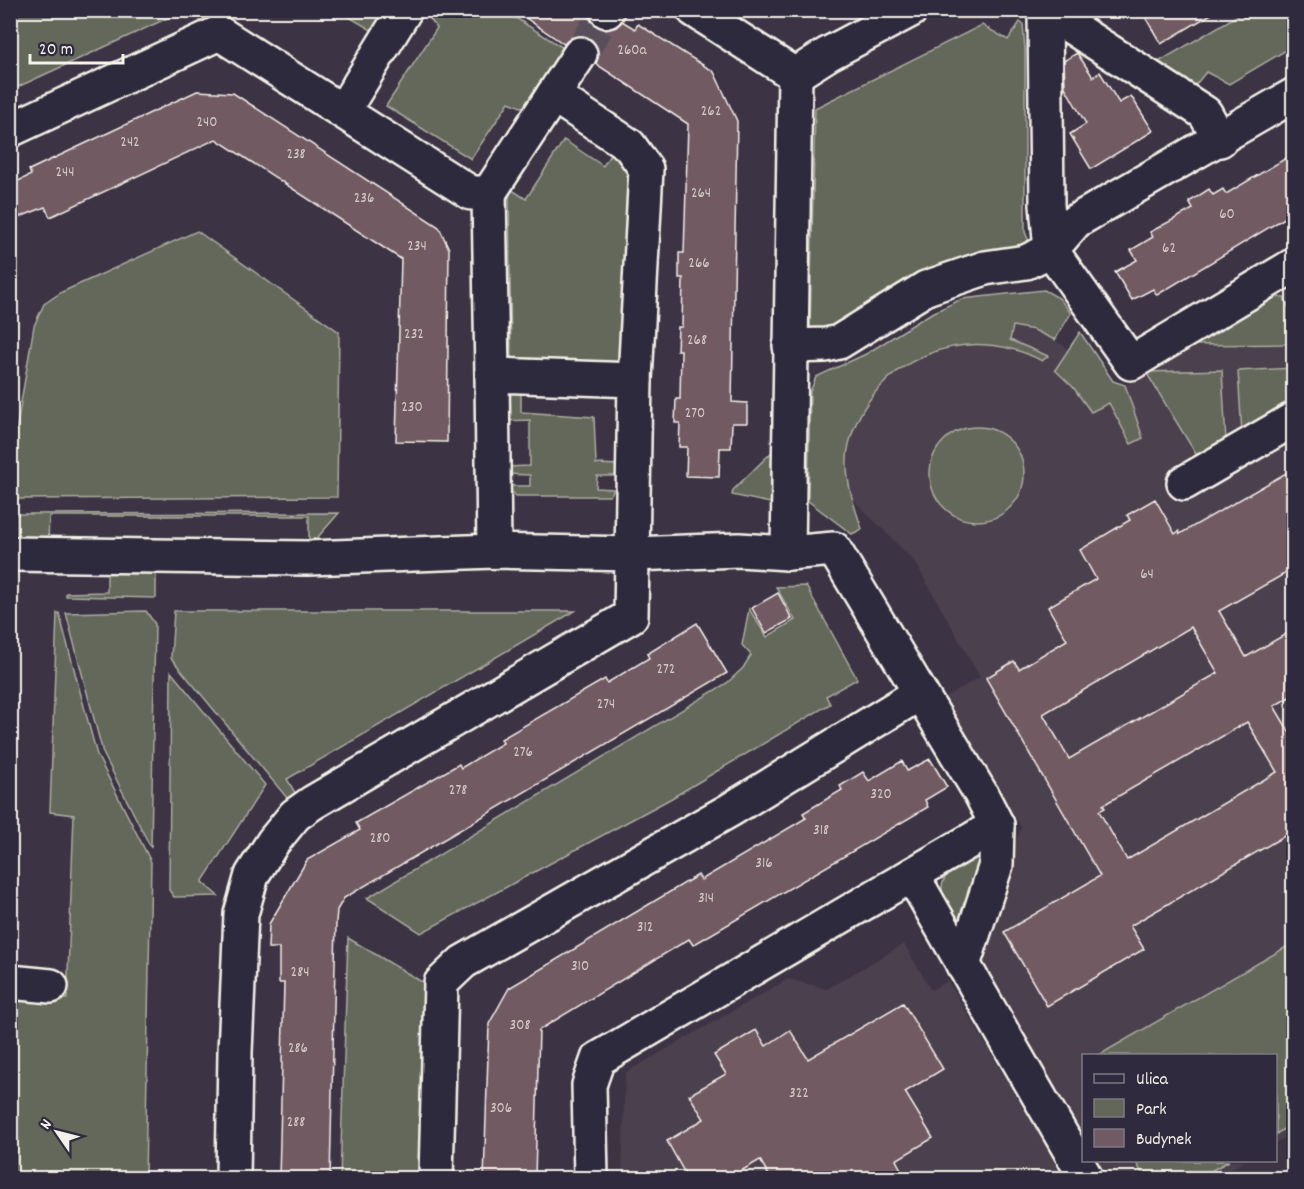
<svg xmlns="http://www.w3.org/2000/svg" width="1304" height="1189" viewBox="0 0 1304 1189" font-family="Dekko,sans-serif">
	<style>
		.built { fill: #4c3f4e }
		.green { fill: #63675a; stroke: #acaca1; stroke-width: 1.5 }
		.building { fill: #725a64; stroke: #f4f1e8; stroke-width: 1.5; fill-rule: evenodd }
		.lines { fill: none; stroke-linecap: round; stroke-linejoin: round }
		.minor-tunnel { stroke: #58505d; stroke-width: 33; stroke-dasharray: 33 16; stroke-linecap: butt }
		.minor-casing { stroke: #f4f1e8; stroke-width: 38 }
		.minor { stroke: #2f2a3d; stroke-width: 33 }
		.labels { text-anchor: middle; stroke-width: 6; stroke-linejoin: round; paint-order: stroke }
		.number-label { font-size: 15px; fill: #d4cbc7 }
	</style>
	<rect width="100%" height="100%" fill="#3c3445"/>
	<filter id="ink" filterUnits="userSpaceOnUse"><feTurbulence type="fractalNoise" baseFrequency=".0167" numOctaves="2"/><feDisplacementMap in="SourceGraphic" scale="12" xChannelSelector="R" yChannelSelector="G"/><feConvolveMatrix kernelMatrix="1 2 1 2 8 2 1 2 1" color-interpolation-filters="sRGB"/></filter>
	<g filter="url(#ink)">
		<g class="built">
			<path d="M1293 290V1133L1276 1143V1056H1084L1083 1146 979 958 1021 827 943 699 980 677 915 562 820 466 905 346 1020 326 1034 330 1065 346 1110 394Z"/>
			<path d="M904 944 931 990 948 981 1065 1178H622L625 1073 788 979 827 989Z"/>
			<path d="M1092 1161H1245L1214 1178H1103Z"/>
		</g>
		<g class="green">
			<path d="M11 10H183V11L11 90Z"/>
			<path d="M196 11H221L212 24 203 27Z"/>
			<path d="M339 11H386L373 31Z"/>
			<path d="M424 11H505L568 51 532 105 521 107 509 102 471 159 386 106 437 28Z"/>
			<path d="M1245 11H1293V46L1229 84 1206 72 1193 88 1155 64Z"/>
			<path d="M1020 22 1023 24 1025 50V232L1031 246 817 333 810 329 815 108 982 25 1008 40Z"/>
			<path d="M564 140 603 166 613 150 627 159 625 363 511 360 509 188 526 199Z"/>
			<path d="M197 231 339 332 337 497 11 499V461L34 326 44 304 62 292Z"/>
			<path d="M1044 290 1059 298 1071 313 1055 340 1034 330 1013 326 1010 340 1048 356 1042 361C966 320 871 359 849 444 842 472 853 503 862 529L852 534 808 501 810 392 816 377 866 354 930 314 962 299Z"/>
			<path d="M1265 295 1284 298 1293 315V344L1184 345Z"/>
			<path d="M1080 332 1113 381 1125 385 1143 438 1131 444 1109 403 1091 412 1073 387 1055 370Z"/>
			<path d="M1293 368V405L1242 434 1238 371Z"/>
			<path d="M1222 370 1226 442 1199 459 1146 372Z"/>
			<path d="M510 389H521V412L594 417 596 464 621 465 620 476H597L596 488 614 489 610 496H516L506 486H530V475L504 474 505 467 530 466V420L505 421V394Z"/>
			<circle cx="977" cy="474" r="47"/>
			<path d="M777 447 775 504 732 495 733 490Z"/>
			<path d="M339 513 317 538 309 540V516H49L48 541 15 540 11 534 10 514Z"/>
			<path d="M156 568V598L66 596V593L107 592V569Z"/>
			<path d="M806 586 857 679 826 696 830 704 670 799 421 933 367 898 727 683 743 668 751 655 742 645 749 609 767 637 795 620 776 587Z"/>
			<path d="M146 611 155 624 151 848 103 753 66 613Z"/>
			<path d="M174 611H575L287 779 298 798 292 804 171 658Z"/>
			<path d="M57 613H59L97 755 151 862 145 1178H11V997L67 999 74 815 50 812Z"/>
			<path d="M171 672 265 785 202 882 218 896 174 897 169 890Z"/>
			<path d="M978 850 985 856 963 923 954 929C936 879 934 882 978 850Z"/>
			<path d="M348 938 427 985 424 1178H340Z"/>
			<path d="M1293 943V1123L1276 1134V1056L1099 1055Z"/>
			<path d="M1135 1161H1229L1198 1178H1145Z"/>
		</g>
		<g class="building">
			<path d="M514 10H588L591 21 598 27 606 30 616 27 622 21 635 29 638 24 714 72 737 121 732 402 747 403V423H732L731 448H720L719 477 686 476 687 447H679L680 423H675L676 399H680L681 350H677L678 327H682L683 278H679V253H684L688 124 596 64 599 54 597 46 590 38 582 35 572 37 564 44Z"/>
			<path d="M1141 10H1218L1161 44Z"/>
			<path d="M1077 53 1093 77 1100 72 1119 103 1131 96 1153 131 1091 169 1070 134 1086 124 1065 87 1064 61Z"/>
			<path d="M197 91 233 93 439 227 449 249 447 442 396 441 401 259 216 139 50 217 45 207 20 217 10 196V185L31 175 29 170Z"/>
			<path d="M1293 154V213L1157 295 1153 289 1132 300 1115 272 1137 260 1131 250 1153 237 1150 232 1193 209 1189 202 1209 189 1213 195 1223 189 1226 194Z"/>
			<path d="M1293 469V569L1219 611 1246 657 1293 630V695L1274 706 1293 738V831L1130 926 1144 949 1047 1006 1004 932 1100 876 986 678 1014 661 1019 669 1067 640 1048 607 1096 579 1080 550 1130 520 1127 515 1155 499 1175 534 1179 531 1180 534ZM1191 627 1218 673 1069 759 1043 714ZM1247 722 1277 772 1127 860 1099 811 1105 808 1103 805Z"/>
			<path d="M778 593 792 619 766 633 752 608Z"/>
			<path d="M697 623 727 673 344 898 337 910 336 922 330 1179H279L284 983H279V948H268L269 924 307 860 360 830 356 823 459 764 461 768 503 743 501 739 605 679 607 683 649 658 647 654Z"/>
			<path d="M930 759 947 787 925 800 928 807 693 945 689 939 539 1030 535 1179H484L489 1024 509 988 698 875 701 880 806 818 803 813 842 790 840 786 863 772 869 781 902 761 907 771Z"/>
			<path d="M903 1003 943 1069 905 1092 933 1138 896 1160 906 1179H771L760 1160 727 1179H688L667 1141 704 1119 689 1095 726 1074 714 1055 756 1030 766 1046 790 1030 808 1059Z"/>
		</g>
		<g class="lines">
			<path class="minor-tunnel" d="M580 54 607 11"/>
			<defs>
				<g id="minor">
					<path d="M694 10 795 75"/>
					<path d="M1045 10 1205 113 1220 140"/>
					<path d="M607 11V10"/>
					<path d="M1045 11 1047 205 1051 250 1131 363 1294 265"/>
					<path d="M795 75 828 54 911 10"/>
					<path d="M553 95 629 145 646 169 635 380"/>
					<path d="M343 111 405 10"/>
					<path d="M10 130 219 33 471 193H489L492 375"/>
					<path d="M489 193 580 54"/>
					<path d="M790 346 826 345 839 342 926 288 985 268 1026 262 1051 250 1076 221 1294 95"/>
					<path d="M1184 483 1294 419"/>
					<path d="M788 553 795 75"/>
					<path d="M10 554 308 558 494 551 633 554 739 550 788 553 834 549 981 794 997 825 598 1059 589 1085 591 1178"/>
					<path d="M912 875 1086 1178"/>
					<path d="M963 965 996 865 997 825"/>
					<path d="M10 982 51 986"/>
					<path d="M233 1178 235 1052 241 914 252 875 273 842 295 815 312 803 631 616 635 380 492 375 494 551"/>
					<path d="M436 1178 441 983 463 962 730 810 920 693"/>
				</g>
			</defs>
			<use href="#minor" class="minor-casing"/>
			<use href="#minor" class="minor"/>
		</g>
	</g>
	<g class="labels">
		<g class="number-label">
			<text x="632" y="54">260a</text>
			<text x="711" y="115">262</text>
			<text x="207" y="126">240</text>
			<text x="130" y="146">242</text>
			<text x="296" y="158">238</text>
			<text x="65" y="176">244</text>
			<text x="701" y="197">264</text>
			<text x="364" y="202">236</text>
			<text x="1227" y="218">60</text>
			<text x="417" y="250">234</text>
			<text x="1169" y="252">62</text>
			<text x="699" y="267">266</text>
			<text x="414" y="338">232</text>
			<text x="697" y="344">268</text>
			<text x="412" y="411">230</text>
			<text x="695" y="417">270</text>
			<text x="1147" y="578">64</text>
			<text x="666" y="673">272</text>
			<text x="606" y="708">274</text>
			<text x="523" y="756">276</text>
			<text x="458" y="794">278</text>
			<text x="881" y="798">320</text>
			<text x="821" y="834">318</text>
			<text x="380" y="842">280</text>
			<text x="764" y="867">316</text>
			<text x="706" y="902">314</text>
			<text x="645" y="931">312</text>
			<text x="580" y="970">310</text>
			<text x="300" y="976">284</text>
			<text x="520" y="1029">308</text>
			<text x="298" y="1052">286</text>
			<text x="799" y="1097">322</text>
			<text x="501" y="1112">306</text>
			<text x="296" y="1126">288</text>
		</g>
	</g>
	<rect width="1304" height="1189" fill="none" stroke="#2f2a3d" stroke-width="36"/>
	<rect x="18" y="18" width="1268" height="1153" fill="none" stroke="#f4f1e8" stroke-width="2" filter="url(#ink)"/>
	<rect x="1082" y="1054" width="195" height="108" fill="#2f2a3d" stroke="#7e7a81" stroke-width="1.5"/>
	<rect x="1094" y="1074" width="30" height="9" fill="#2f2a3d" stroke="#7e7a81" stroke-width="1.5"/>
	<text x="1136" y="1084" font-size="18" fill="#f4f1e8">Ulica</text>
	<rect x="1094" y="1099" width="30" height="18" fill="#63675a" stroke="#7e7a81" stroke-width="1.5"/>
	<text x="1136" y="1114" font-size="18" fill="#f4f1e8">Park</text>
	<rect x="1094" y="1129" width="30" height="18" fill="#725a64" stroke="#7e7a81" stroke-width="1.5"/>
	<text x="1136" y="1144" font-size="18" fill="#f4f1e8">Budynek</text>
	<g transform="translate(57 1132) rotate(305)" stroke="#2f2a3d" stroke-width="4.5" paint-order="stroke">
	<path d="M0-4.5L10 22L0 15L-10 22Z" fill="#f4f1e8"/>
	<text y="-9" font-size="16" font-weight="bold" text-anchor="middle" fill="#f4f1e8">N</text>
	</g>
	<path d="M30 54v9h93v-9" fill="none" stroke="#f4f1e8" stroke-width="3"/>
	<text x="39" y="54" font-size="18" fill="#f4f1e8" stroke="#2f2a3d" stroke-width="4.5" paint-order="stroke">20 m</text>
</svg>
